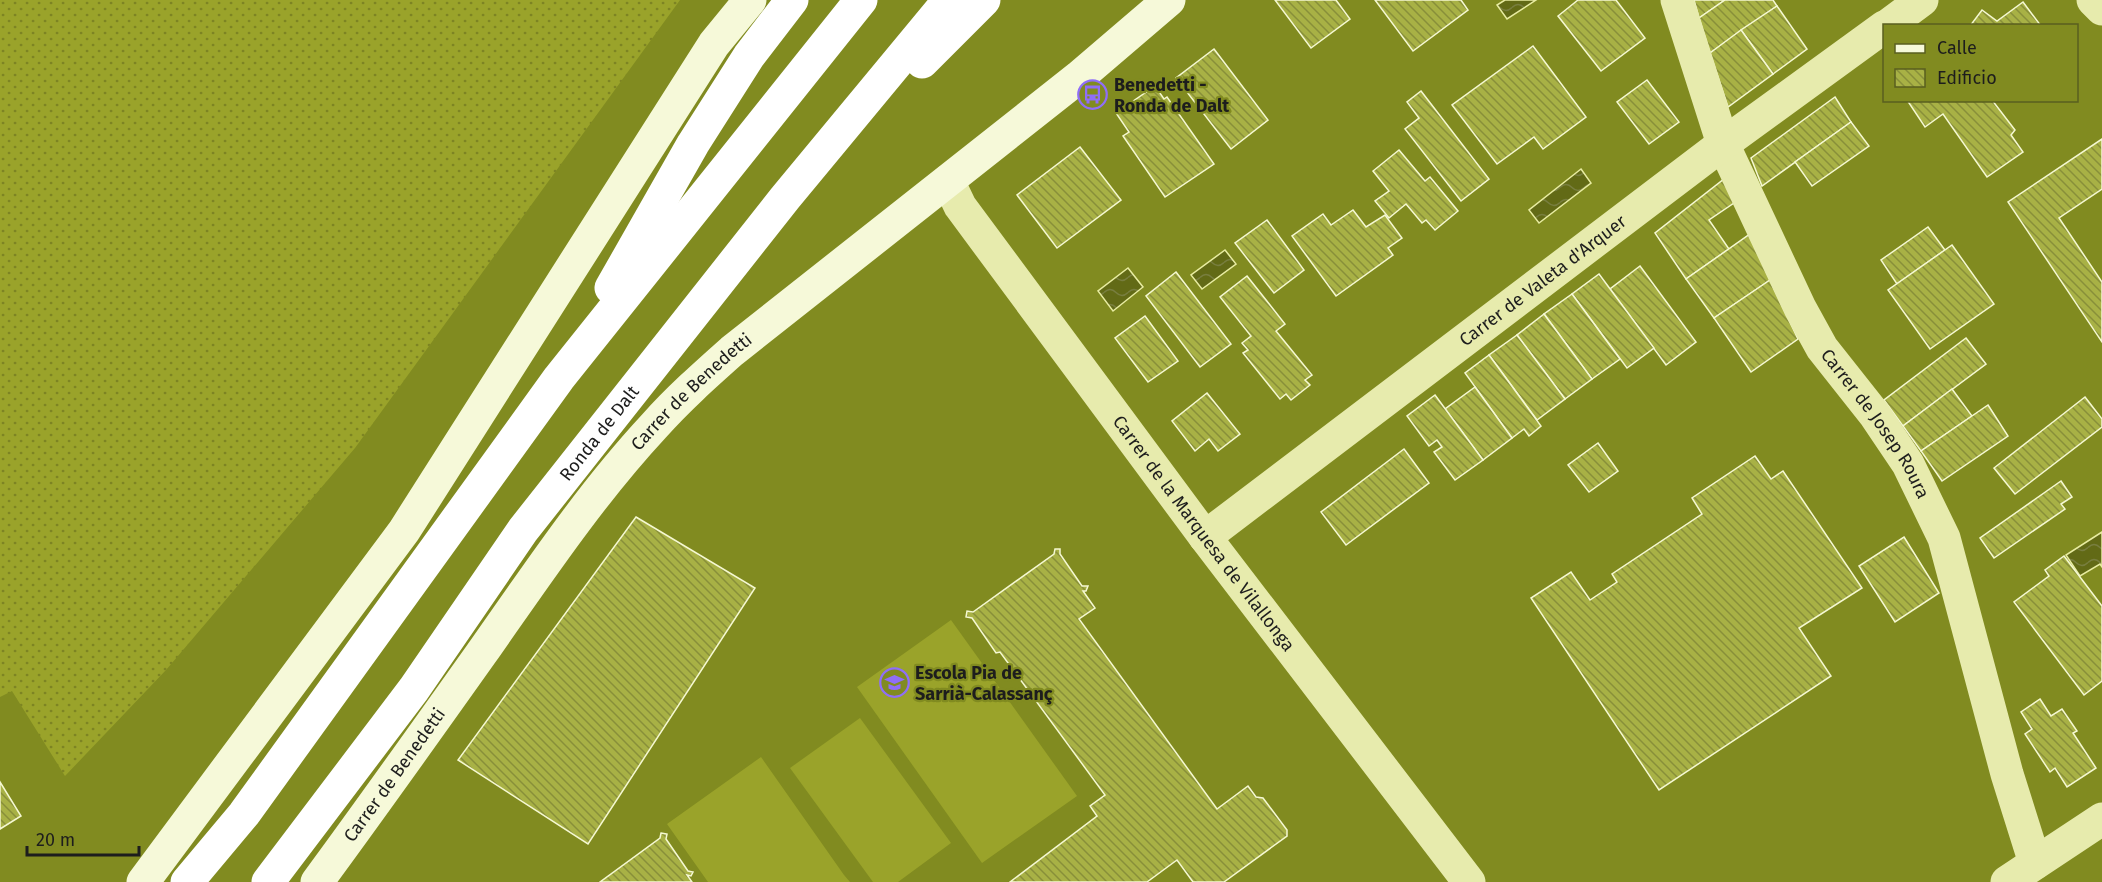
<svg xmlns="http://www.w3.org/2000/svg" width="2102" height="882" viewBox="0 0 2102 882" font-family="'Fira Sans',sans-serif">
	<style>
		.grass { fill: url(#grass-dots) }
		.pitch { fill: #9aa32a }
		.water { fill: url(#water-waves); stroke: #e8eca1; stroke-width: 1.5 }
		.building { fill: url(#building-back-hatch); stroke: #f5f8d2; stroke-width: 1.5 }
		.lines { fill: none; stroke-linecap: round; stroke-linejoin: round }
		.street { stroke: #e7ebad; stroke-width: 33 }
		.secondary { stroke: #f6f9d9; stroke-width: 33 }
		.highway { stroke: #fff; stroke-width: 33 }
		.labels { text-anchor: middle; stroke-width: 4.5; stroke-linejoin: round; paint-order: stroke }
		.poi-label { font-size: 18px; font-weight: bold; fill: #1d1d1d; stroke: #818b20; text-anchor: start }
		.street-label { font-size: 18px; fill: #1d1d1d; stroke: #818b20 }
	</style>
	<defs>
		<pattern id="grass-dots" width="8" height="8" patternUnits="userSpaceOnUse" patternTransform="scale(1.5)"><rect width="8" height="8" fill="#9aa32a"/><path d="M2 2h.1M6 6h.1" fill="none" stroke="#7d8423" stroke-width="1.8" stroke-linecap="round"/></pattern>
		<pattern id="water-waves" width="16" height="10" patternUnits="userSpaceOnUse" patternTransform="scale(1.5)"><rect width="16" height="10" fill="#626a16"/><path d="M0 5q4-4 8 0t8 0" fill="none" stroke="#787e3f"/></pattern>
		<pattern id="building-back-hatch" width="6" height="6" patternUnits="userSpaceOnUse" patternTransform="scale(1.5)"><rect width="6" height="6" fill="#a8b145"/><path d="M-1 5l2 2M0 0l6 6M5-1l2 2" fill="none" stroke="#888f39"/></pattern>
	</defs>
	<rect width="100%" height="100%" fill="#818b20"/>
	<path class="grass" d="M0 0H680L355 448 166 670 65 776 12 691 0 697Z"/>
	<g class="pitch">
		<path d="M951 620 1077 796 982 863 857 687Z"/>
		<path d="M860 718 951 843 898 882H873L790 768Z"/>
		<path d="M761 757 844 875 850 882H708L667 824Z"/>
	</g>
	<g class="water">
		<path d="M1505 0H1536L1507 19 1497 5Z"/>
		<path d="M1581 169 1591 183 1539 223 1529 210Z"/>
		<path d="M1225 250 1236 264 1202 289 1191 275Z"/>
		<path d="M1128 268 1143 287 1113 311 1098 291Z"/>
		<path d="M2102 532V567L2100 564 2080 576 2066 555Z"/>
	</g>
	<g class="building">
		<path d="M1275 0H1336L1350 19 1311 48Z"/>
		<path d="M1375 0H1461L1468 10 1413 51Z"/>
		<path d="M1578 0H1616L1645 38 1601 71 1558 16Z"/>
		<path d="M1694 0H1725L1699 18Z"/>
		<path d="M1725 0H1773L1777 6 1710 53 1699 18Z"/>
		<path d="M2023 2 2041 26H1970L1982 10 1997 21Z"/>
		<path d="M1777 6 1807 49 1773 74 1741 30Z"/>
		<path d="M1741 30 1773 74 1728 107 1710 53Z"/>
		<path d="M1533 46 1586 117 1543 149 1534 137 1497 164 1452 105Z"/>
		<path d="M1214 49 1268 120 1231 149 1176 78Z"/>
		<path d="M1647 80 1679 122 1649 144 1617 102Z"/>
		<path d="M1155 86 1164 99 1167 97 1214 164 1165 197 1123 136 1129 132 1116 113Z"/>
		<path d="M1421 91 1489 179 1461 201 1405 129 1419 118 1407 102Z"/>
		<path d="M1835 97 1851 122 1762 186 1751 158Z"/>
		<path d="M1907 100H1992L2015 130 2011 135 2023 152 1987 177 1943 114 1925 127Z"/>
		<path d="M1851 122 1869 146 1812 186 1795 162Z"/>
		<path d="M2102 139V189L2059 218 2102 282V342L2008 202Z"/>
		<path d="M1080 147 1121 200 1057 248 1017 195Z"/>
		<path d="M1399 150 1425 181 1430 177 1458 211 1435 230 1426 220 1422 223 1406 204 1389 218 1375 201 1389 191 1373 171Z"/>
		<path d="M1724 179 1734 203 1709 220 1729 249 1686 279 1655 233Z"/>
		<path d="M1353 210 1366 227 1385 215 1402 238 1388 248 1393 255 1336 296 1292 236 1323 214 1331 225Z"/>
		<path d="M1267 220 1304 270 1274 293 1235 243Z"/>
		<path d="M1928 227 1945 250 1897 284 1881 260Z"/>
		<path d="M1750 234 1770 280 1714 318 1686 279Z"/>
		<path d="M1952 245 1994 304 1930 349 1888 290Z"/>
		<path d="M1640 266 1696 342 1666 365 1610 289Z"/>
		<path d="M1176 272 1231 344 1200 367 1146 296Z"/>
		<path d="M1599 274 1654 348 1627 368 1572 294Z"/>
		<path d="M1247 276 1285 324 1276 331 1312 375 1305 380 1310 385 1291 400 1286 394 1280 399 1243 353 1248 350 1242 343 1251 336 1220 297Z"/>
		<path d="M1770 280 1798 339 1751 372 1714 318Z"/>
		<path d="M1572 294 1620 359 1592 379 1544 314Z"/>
		<path d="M1544 314 1592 379 1565 399 1517 335Z"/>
		<path d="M1145 316 1178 361 1148 382 1115 338Z"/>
		<path d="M1517 335 1565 399 1537 420 1489 355Z"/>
		<path d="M1966 338 1986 364 1903 426 1884 400Z"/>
		<path d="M1489 355 1541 426 1529 436 1524 429 1512 438 1465 373Z"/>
		<path d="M1475 387 1512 438 1483 460 1445 409Z"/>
		<path d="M1952 389 1972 416 1921 451 1903 426Z"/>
		<path d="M1207 393 1240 434 1218 451 1209 439 1195 451 1172 421Z"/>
		<path d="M1435 395 1483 460 1455 480 1434 452 1442 447 1437 440 1429 446 1407 416Z"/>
		<path d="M2085 397 2102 419V427L2015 494 1994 468Z"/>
		<path d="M1988 405 2008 436 1942 481 1921 451Z"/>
		<path d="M1598 443 1618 471 1589 492 1568 465Z"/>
		<path d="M1404 449 1429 483 1346 545 1321 512Z"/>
		<path d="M1755 456 1771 479 1783 471 1862 588 1799 628 1831 676 1659 790 1531 598 1571 572 1590 600 1617 582 1612 574 1702 514 1692 498Z"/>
		<path d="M2061 481 2072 497 2061 504 2065 509 1994 558 1980 538Z"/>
		<path d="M636 517 755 588 588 844 458 760Z"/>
		<path d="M1904 537 1939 593 1895 622 1859 566Z"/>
		<path d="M1055 549H1060V554L1082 586H1088L1086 591H1083L1095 608 1079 619 1217 809 1248 786 1256 797 1263 798 1287 830V836L1224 882H1193L1177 860 1147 882H1010L1097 816 1090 806 1105 795 1000 652 996 653 972 618 966 617 967 611 973 612 1054 554Z"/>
		<path d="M2064 556 2102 606V681L2084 695 2014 602 2049 576 2045 570Z"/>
		<path d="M2040 699 2051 716 2062 709 2077 731 2073 733 2096 768 2067 787 2055 768 2050 772 2025 734 2032 729 2021 712Z"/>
		<path d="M0 782 21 816 0 829Z"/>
		<path d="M661 833 667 834 666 839 688 871 693 872 691 876 687 875 692 882H600L660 838Z"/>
	</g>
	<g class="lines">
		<g class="street">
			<path id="s1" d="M1677 0 1723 144 1800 308 1822 348 1875 415 1908 464 1944 538 2007 774 2035 863"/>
			<path d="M2093 0 2102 9"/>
			<path d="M1887 26 1922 0"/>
			<path id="s2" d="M948 181 960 206 1205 537 1469 882"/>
			<path id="s3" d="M1205 537 1723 144 1884 27"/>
			<path d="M2007 882 2102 819"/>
		</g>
		<g class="secondary">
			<path d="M143 882 404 531 714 44 750 0"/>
			<path id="s4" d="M317 882C373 806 427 730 481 654 536 576 589 496 654 426 678 399 705 375 732 351L1079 77 1169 0"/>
		</g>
		<g class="highway">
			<path d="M922 62 984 0"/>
			<path d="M611 288 693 144 749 56 792 0"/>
			<path d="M187 882 244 814 559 378 861 0"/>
			<path id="s5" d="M268 882 414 689 523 530 785 198 949 0"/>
		</g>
	</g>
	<defs>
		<symbol id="bus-ring" viewBox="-11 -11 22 22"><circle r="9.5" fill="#818b20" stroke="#8f6ef8" stroke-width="1.5"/><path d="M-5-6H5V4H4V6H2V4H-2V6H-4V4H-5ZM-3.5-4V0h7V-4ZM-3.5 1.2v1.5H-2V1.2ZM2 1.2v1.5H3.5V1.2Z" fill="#8f6ef8"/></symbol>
		<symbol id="school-ring" viewBox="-11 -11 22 22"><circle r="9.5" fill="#818b20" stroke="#8f6ef8" stroke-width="1.5"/><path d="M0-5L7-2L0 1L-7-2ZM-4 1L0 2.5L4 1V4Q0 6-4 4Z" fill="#8f6ef8"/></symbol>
	</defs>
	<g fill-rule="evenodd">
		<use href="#bus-ring" x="1076" y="78" width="33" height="33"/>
		<use href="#school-ring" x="878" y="666" width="33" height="33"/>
	</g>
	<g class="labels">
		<g class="poi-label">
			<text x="1114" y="91">Benedetti -<tspan x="1114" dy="21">Ronda de Dalt</tspan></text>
			<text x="915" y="679">Escola Pia de<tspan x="915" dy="21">Sarrià-Calassanç</tspan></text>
		</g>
		<g class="street-label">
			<text dy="6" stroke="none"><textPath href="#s3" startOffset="424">Carrer de Valeta d'Arquer</textPath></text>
			<text dy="6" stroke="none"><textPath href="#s4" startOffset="618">Carrer de Benedetti</textPath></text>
			<text dy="6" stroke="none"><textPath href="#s1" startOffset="471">Carrer de Josep Roura</textPath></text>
			<text dy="6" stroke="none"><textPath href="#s5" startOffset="558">Ronda de Dalt</textPath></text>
			<text dy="6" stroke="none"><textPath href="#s2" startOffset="436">Carrer de la Marquesa de Vilallonga</textPath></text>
			<text dy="6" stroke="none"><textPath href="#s4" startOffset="132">Carrer de Benedetti</textPath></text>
		</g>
	</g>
	<rect x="1883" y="24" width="195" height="78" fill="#818b20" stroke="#595f1f" stroke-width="1.5"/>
	<rect x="1895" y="44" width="30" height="9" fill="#f6f9d9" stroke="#595f1f" stroke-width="1.5"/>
	<text x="1937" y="54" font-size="18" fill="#1d1d1d">Calle</text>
	<rect x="1895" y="69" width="30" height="18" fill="url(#building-back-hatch)" stroke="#595f1f" stroke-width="1.5"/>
	<text x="1937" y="84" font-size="18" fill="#1d1d1d">Edificio</text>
	<path d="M27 846v9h112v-9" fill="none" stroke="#1d1d1d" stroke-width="3"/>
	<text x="36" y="846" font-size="18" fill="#1d1d1d" stroke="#818b20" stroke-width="4.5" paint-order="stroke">20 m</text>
</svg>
